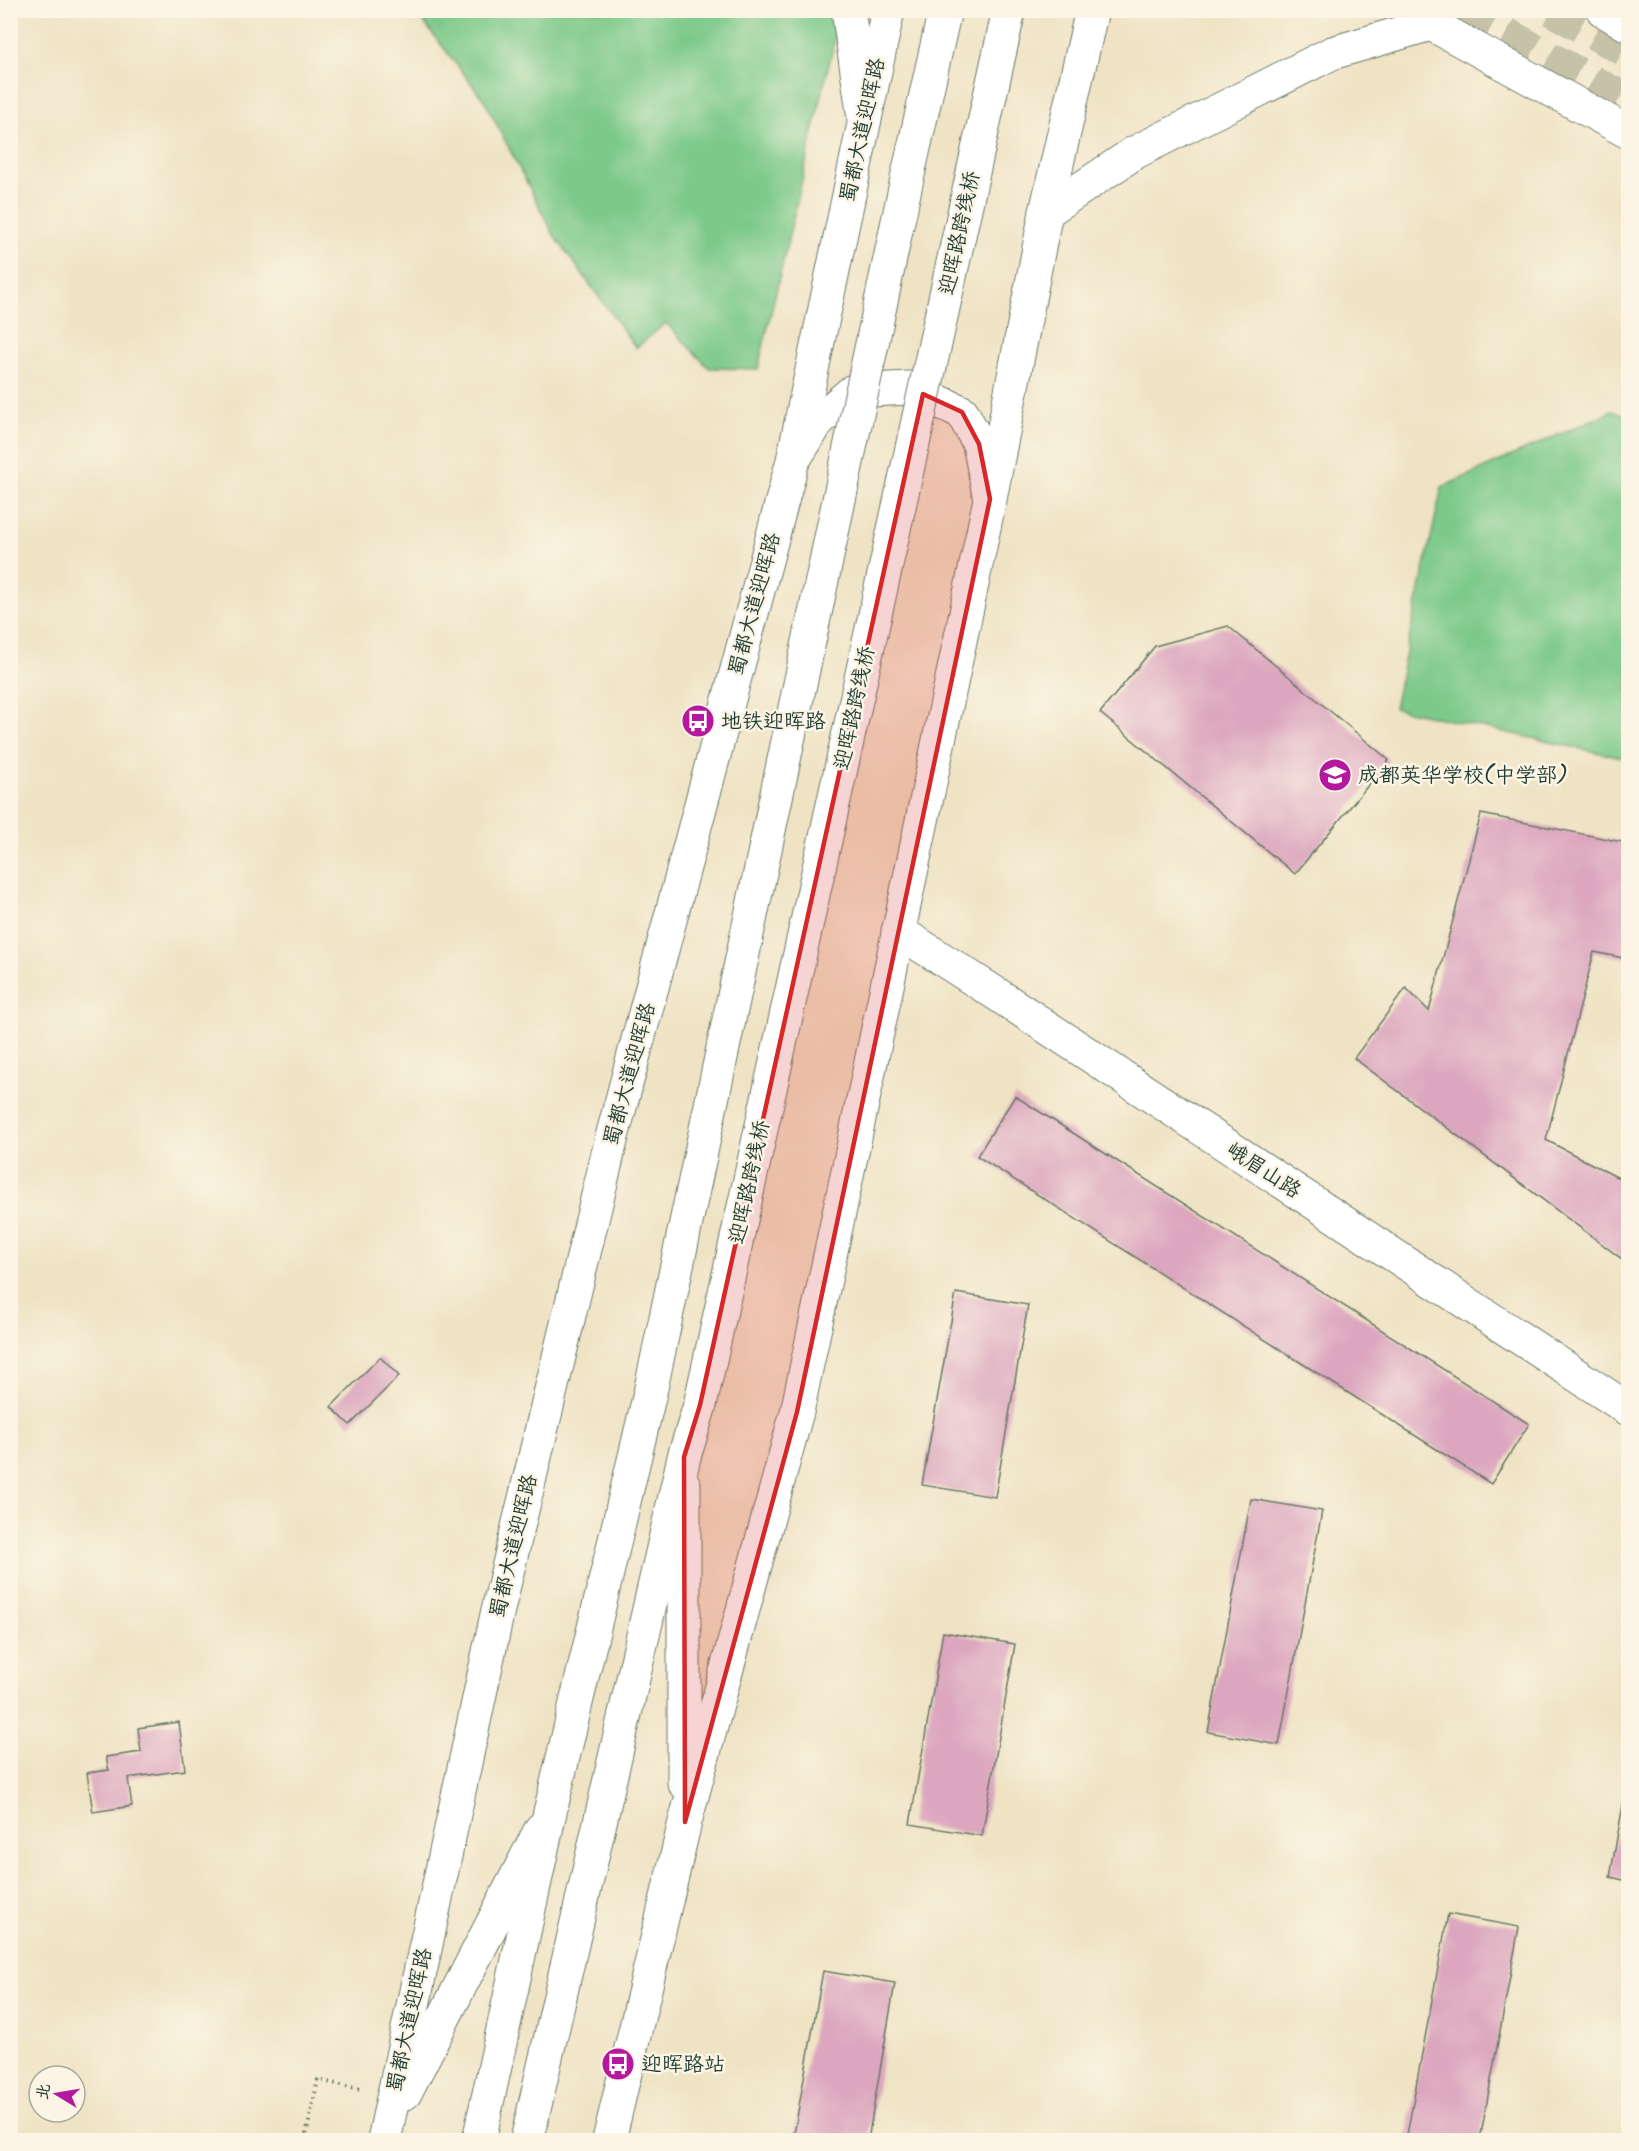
<svg xmlns="http://www.w3.org/2000/svg" width="1639" height="2151" viewBox="0 0 1639 2151" font-family="Kalam,'LXGW WenKai TC',sans-serif">
	<style>
		.green { fill: #7bc989; stroke: #4d835e; stroke-width: 1.5 }
		.building { fill: #dba6be }
		.lines { fill: none; stroke-linecap: round; stroke-linejoin: round }
		.primary-tunnel { stroke: #c5c2a7; stroke-width: 33; stroke-dasharray: 33 16; stroke-linecap: butt }
		.tertiary-casing { stroke: #687766; stroke-width: 35 }
		.secondary-casing { stroke: #687766; stroke-width: 35 }
		.primary-casing { stroke: #687766; stroke-width: 35 }
		.trunk-casing { stroke: #687766; stroke-width: 35 }
		.path { stroke: #687766; stroke-width: 4; stroke-dasharray: 1.5 4.5; stroke-linecap: butt }
		.tertiary { stroke: #fff; stroke-width: 33 }
		.secondary { stroke: #fff; stroke-width: 33 }
		.primary { stroke: #fff; stroke-width: 33 }
		.trunk { stroke: #fff; stroke-width: 33 }
		.trunk-bridge-casing { stroke: #687766; stroke-width: 35; stroke-linecap: butt }
		.trunk-bridge { stroke: #fff; stroke-width: 33 }
		.marked { fill: #d62828; fill-opacity: 0.2; stroke: #d62828; stroke-width: 4.5; stroke-linejoin: round }
		.labels { text-anchor: middle; stroke-width: 5; stroke-linejoin: round; paint-order: stroke }
		.street-label { font-size: 21px; fill: #1f3d34; stroke: #fcf5e5 }
		.poi-label { font-size: 21px; fill: #1f3d34; stroke: #fcf5e5; text-anchor: start }
	</style>
	<rect width="100%" height="100%" fill="#fcf5e5"/>
	<filter id="ink" filterUnits="userSpaceOnUse"><feTurbulence type="fractalNoise" baseFrequency=".0167" numOctaves="2"/><feDisplacementMap in="SourceGraphic" scale="12" xChannelSelector="R" yChannelSelector="G"/><feConvolveMatrix kernelMatrix="1 2 1 2 8 2 1 2 1" color-interpolation-filters="sRGB"/></filter>
	<filter id="wash" filterUnits="userSpaceOnUse"><feTurbulence type="fractalNoise" baseFrequency=".008" numOctaves="4" result="noise"/><feDisplacementMap in="SourceGraphic" scale="24" xChannelSelector="R" yChannelSelector="G"/><feGaussianBlur stdDeviation="1.35" result="paint"/><feColorMatrix in="noise" values="0 0 0 0 0 0 0 0 0 0 0 0 0 0 0 0 0 1.4 0 .05"/><feComposite in="paint" operator="in"/></filter>
	<g filter="url(#wash)">
		<rect width="100%" height="100%" fill="#efe3c4"/>
		<g class="green">
			<path d="M415 11H830L836 34 758 369 709 368 666 323 636 348 554 235 484 100Z"/>
			<path d="M1612 411 1628 415V759L1394 708 1442 487Z"/>
		</g>
		<g id="blocks">
			<g class="building">
				<path d="M1228 626 1389 760 1295 874 1100 713 1155 646Z"/>
				<path d="M1481 814 1628 843V959L1594 952 1546 1140 1628 1183V1246L1622 1259 1354 1058 1406 988 1429 1011Z"/>
				<path d="M1015 1096 1529 1424 1491 1484 977 1156Z"/>
				<path d="M956 1293 1028 1305 995 1497 922 1485Z"/>
				<path d="M380 1357 399 1376 350 1425 331 1407Z"/>
				<path d="M1251 1499 1322 1511 1279 1745 1208 1732Z"/>
				<path d="M943 1632 1015 1644 982 1836 910 1824Z"/>
				<path d="M179 1722 185 1770 128 1778 132 1806 93 1812 87 1773 109 1770 106 1757 141 1752 138 1728Z"/>
				<path d="M1627 1783H1628V1881L1610 1877Z"/>
				<path d="M1448 1914 1519 1927 1480 2140H1406Z"/>
				<path d="M823 1971 895 1983 868 2140H793Z"/>
			</g>
		</g>
	</g>
	<g filter="url(#ink)">
		<use href="#blocks" fill-opacity="0" stroke="#687766" stroke-width="1.5"/>
		<g class="lines">
			<g class="primary-tunnel">
				<path d="M1463 10 1628 101"/>
				<path d="M1552 10 1628 52"/>
			</g>
			<defs>
				<g id="tertiary">
					<path d="M794 459 819 420 853 391 909 388 962 412 979 444 990 499"/>
					<path d="M898 931 995 993 1628 1409"/>
				</g>
				<g id="secondary">
					<path d="M684 1485V1782"/>
					<path d="M405 2093 541 1829"/>
					<path d="M384 2140 498 1610 612 1137 793 460 888 10"/>
					<path d="M609 2140 685 1822 797 1412 990 499 1046 212 1092 10"/>
				</g>
				<g id="primary">
					<path d="M848 10 864 118"/>
					<path d="M1603 10 1628 25"/>
					<path d="M1411 13 1628 132"/>
					<path d="M1046 212 1134 153 1332 53 1431 24"/>
				</g>
				<g id="trunk">
					<path d="M479 2140 550 1812 650 1393"/>
					<path d="M527 2140 684 1457 700 1405"/>
				</g>
			</defs>
			<use href="#tertiary" class="tertiary-casing"/>
			<use href="#secondary" class="secondary-casing"/>
			<use href="#primary" class="primary-casing"/>
			<use href="#trunk" class="trunk-casing"/>
			<path class="path" d="M305 2140 318 2080 360 2089"/>
			<use href="#tertiary" class="tertiary"/>
			<use href="#secondary" class="secondary"/>
			<use href="#primary" class="primary"/>
			<use href="#trunk" class="trunk"/>
			<defs>
				<g id="trunk-bridge">
					<path d="M650 1393 905 188 945 10"/>
					<path d="M700 1405 1009 10"/>
				</g>
			</defs>
			<use href="#trunk-bridge" class="trunk-bridge-casing"/>
			<use href="#trunk-bridge" class="trunk-bridge"/>
		</g>
	</g>
	<path class="marked" d="M923 394 962 412 979 444 990 499 797 1412 685 1822 684 1457 700 1405Z"/>
	<defs>
		<symbol id="bus-disc" viewBox="-11 -11 22 22"><circle r="9.5" fill="#b5179e" stroke="#fcf5e5"/><path d="M-5-6H5V4H4V6H2V4H-2V6H-4V4H-5ZM-3.5-4V0h7V-4ZM-3.5 1.2v1.5H-2V1.2ZM2 1.2v1.5H3.5V1.2Z" fill="#fff"/></symbol>
		<symbol id="school-disc" viewBox="-11 -11 22 22"><circle r="9.5" fill="#b5179e" stroke="#fcf5e5"/><path d="M0-5L7-2L0 1L-7-2ZM-4 1L0 2.5L4 1V4Q0 6-4 4Z" fill="#fff"/></symbol>
	</defs>
	<g fill-rule="evenodd">
		<use href="#bus-disc" x="679" y="702" width="38" height="38"/>
		<use href="#school-disc" x="1316" y="756" width="38" height="38"/>
		<use href="#bus-disc" x="599" y="2045" width="38" height="38"/>
	</g>
	<g class="labels">
		<g class="street-label">
			<text transform="translate(862 130) rotate(-78)" y="7">蜀都大道迎晖路</text>
			<text transform="translate(959 233) rotate(-78)" y="7">迎晖路跨线桥</text>
			<text transform="translate(754 604) rotate(-75)" y="7">蜀都大道迎晖路</text>
			<text transform="translate(854 708) rotate(-78)" y="7">迎晖路跨线桥</text>
			<text transform="translate(629 1074) rotate(-75)" y="7">蜀都大道迎晖路</text>
			<text transform="translate(1264 1170) rotate(33)" y="7">峨眉山路</text>
			<text transform="translate(749 1182) rotate(-78)" y="7">迎晖路跨线桥</text>
			<text transform="translate(513 1546) rotate(-77)" y="7">蜀都大道迎晖路</text>
			<text transform="translate(409 2020) rotate(-78)" y="7">蜀都大道迎晖路</text>
		</g>
		<g class="poi-label">
			<text x="721" y="728">地铁迎晖路</text>
			<text x="1358" y="782">成都英华学校(中学部)</text>
			<text x="641" y="2071">迎晖路站</text>
		</g>
	</g>
	<rect width="1639" height="2151" fill="none" stroke="#fcf5e5" stroke-width="36"/>
	<g transform="translate(57 2094) rotate(281)"><circle r="28" fill="#fcf5e5" stroke="#a4ab9e" stroke-width="1.5"/>
	<path d="M0-4.5L10 22L0 15L-10 22Z" fill="#b5179e"/>
	<text y="-9" font-size="16" font-weight="bold" text-anchor="middle" fill="#1f3d34">北</text>
	</g>
</svg>
